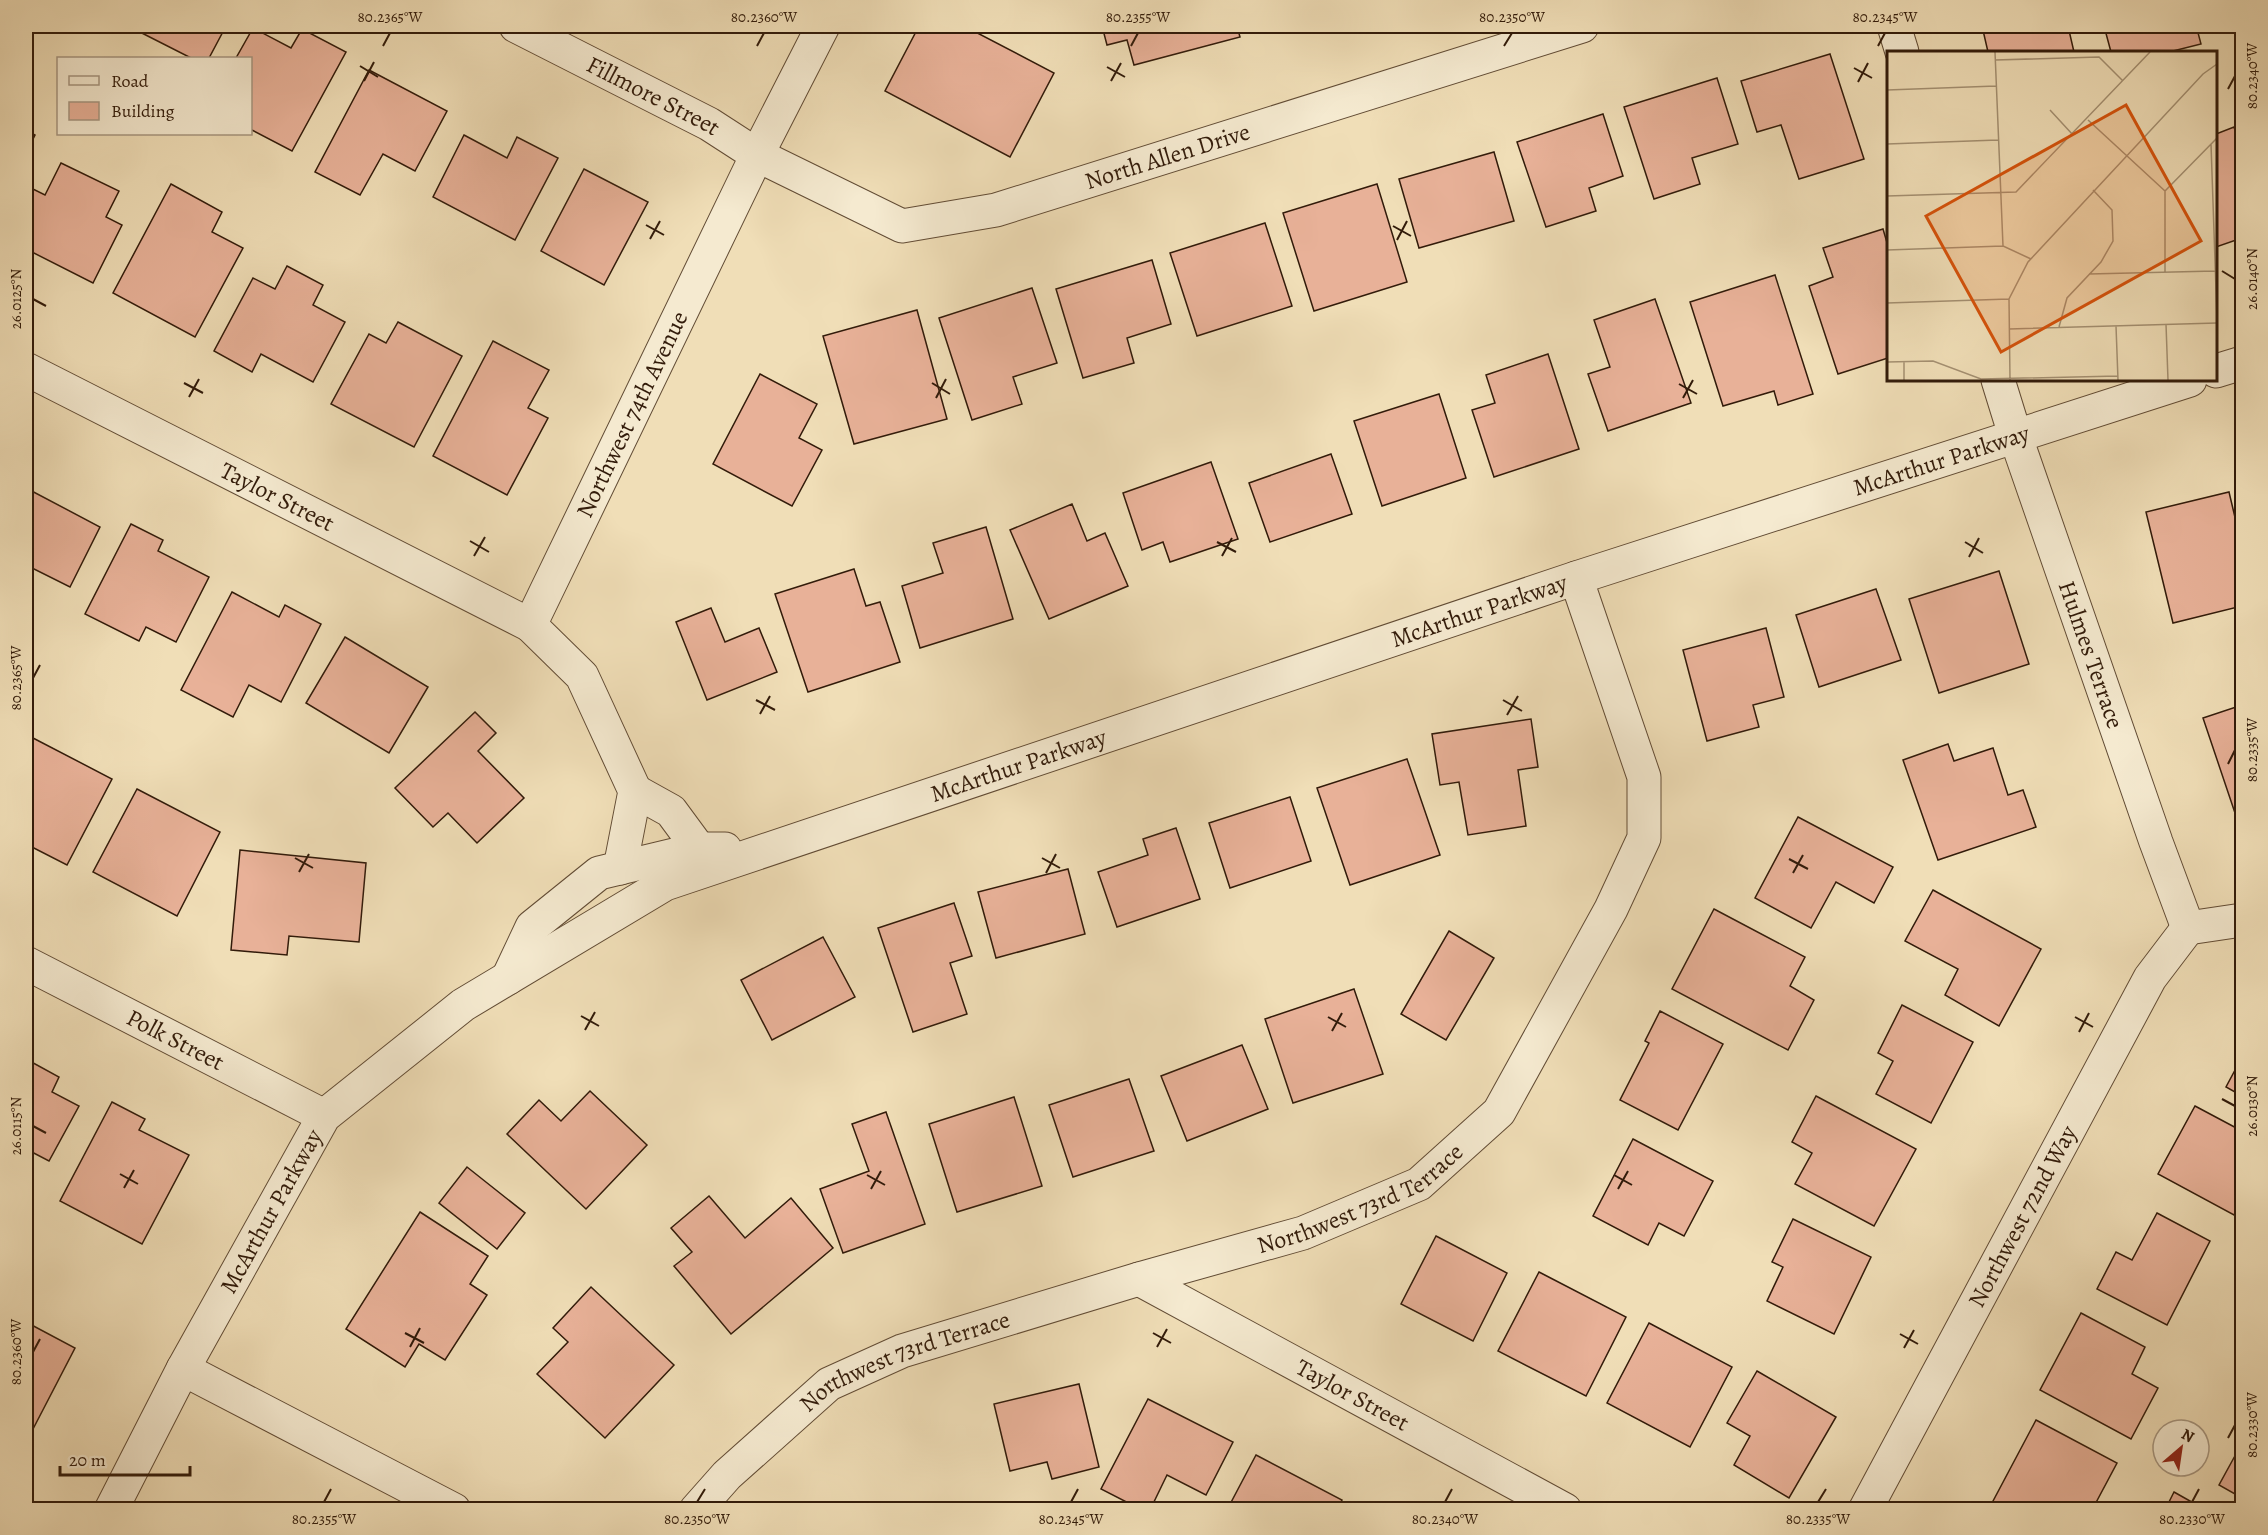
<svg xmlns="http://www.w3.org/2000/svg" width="2268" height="1535" viewBox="0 0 2268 1535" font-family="Alegreya,serif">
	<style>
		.building { fill: #e8b198; stroke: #321b0a; stroke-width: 1.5 }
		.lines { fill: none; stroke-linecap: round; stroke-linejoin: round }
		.minor-casing { stroke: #624c35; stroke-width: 35 }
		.minor { stroke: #f5ead0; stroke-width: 33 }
		.ticks { fill: none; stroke: #321b0a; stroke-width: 2 }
		.labels { text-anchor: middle; stroke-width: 4.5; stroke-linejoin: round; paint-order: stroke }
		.street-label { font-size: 24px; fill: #321b0a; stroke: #f5ead0 }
		.inset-road { fill: none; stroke: #a49072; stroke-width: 1.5 }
		.view { fill: #d6530c; fill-opacity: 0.15; stroke: #d6530c; stroke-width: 3 }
		.inset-edge { fill: none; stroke: #321b0a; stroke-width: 3 }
		.neatline { fill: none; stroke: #321b0a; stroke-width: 2 }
		.ticks-label { font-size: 15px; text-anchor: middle; fill: #321b0a }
	</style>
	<rect width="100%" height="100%" fill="#f0deb7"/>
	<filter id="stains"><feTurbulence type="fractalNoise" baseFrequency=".00333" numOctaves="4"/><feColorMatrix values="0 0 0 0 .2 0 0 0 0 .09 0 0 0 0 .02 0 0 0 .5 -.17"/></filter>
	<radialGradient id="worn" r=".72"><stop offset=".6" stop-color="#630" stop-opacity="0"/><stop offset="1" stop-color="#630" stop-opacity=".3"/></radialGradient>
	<g class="building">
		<path d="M128 26H226L209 58H191Z"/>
		<path d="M919 26H964L1054 73 1010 157 885 91Z"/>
		<path d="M1102 26H1237L1240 37 1134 65 1127 40 1107 45Z"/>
		<path d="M1982 26H2068L2074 52H1988Z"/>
		<path d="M2104 26H2198L2199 29H2197L2201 44 2169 52H2111Z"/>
		<path d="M253 28 291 48 302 29 346 52 292 151 250 129V58H236Z"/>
		<path d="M1830 54 1864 159 1799 179 1781 125 1757 132 1741 81Z"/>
		<path d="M369 70 447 111 415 171 383 154 360 195 315 172Z"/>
		<path d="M1717 78 1738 144 1692 158 1700 184 1654 199 1624 107Z"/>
		<path d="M1603 114 1623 176 1589 188 1596 211 1546 227 1517 142Z"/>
		<path d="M2234 127 2242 152V238L2216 247V134Z"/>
		<path d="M26 130 35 135 26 153Z"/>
		<path d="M464 135 507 158 517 137 558 158 515 240 433 197Z"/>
		<path d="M1494 152 1514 221 1419 248 1399 179Z"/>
		<path d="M61 163 119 191 106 217 122 225 93 283 26 249V203L33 189 45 195Z"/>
		<path d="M584 169 648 202 604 285 541 251Z"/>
		<path d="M171 184 222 212 212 232 243 248 195 337 113 293Z"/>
		<path d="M1377 184 1407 282 1314 311 1283 213Z"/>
		<path d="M1265 223 1292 306 1197 336 1170 253Z"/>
		<path d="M1883 229 1888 246V358L1838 374 1809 286 1833 277 1823 248Z"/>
		<path d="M1152 260 1171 324 1127 338 1134 363 1083 378 1056 289Z"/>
		<path d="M287 266 323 285 313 305 345 322 313 382 261 354 252 372 214 351 253 278 275 289Z"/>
		<path d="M1775 275 1813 394 1778 405 1774 391 1723 406 1690 302Z"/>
		<path d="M1032 288 1057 363 1013 377 1022 404 972 420 939 318Z"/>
		<path d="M1655 299 1691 403 1608 431 1588 374 1610 367 1594 320Z"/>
		<path d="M917 310 947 419 854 444 823 336Z"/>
		<path d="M398 322 462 356 414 447 331 404 369 334 386 343Z"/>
		<path d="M493 341 549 370 528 408 548 418 507 495 433 456Z"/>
		<path d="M1548 354 1579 449 1494 477 1472 410 1495 403 1486 375Z"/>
		<path d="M760 374 817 404 799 438 822 450 792 506 713 464Z"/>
		<path d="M1439 394 1466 478 1382 506 1354 421Z"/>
		<path d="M1331 454 1352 514 1270 542 1249 483Z"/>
		<path d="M1211 462 1238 539 1170 562 1163 542 1142 550 1123 493Z"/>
		<path d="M26 488 100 527 70 587 26 565Z"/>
		<path d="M2229 492 2242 547V606L2173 623 2146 512Z"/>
		<path d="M1072 504 1087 541 1105 533 1128 586 1049 619 1010 530Z"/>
		<path d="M131 524 163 540 158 551 209 577 176 642 146 627 139 641 85 614Z"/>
		<path d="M986 527 1013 619 920 648 902 586 943 573 933 543Z"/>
		<path d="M854 569 866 606 880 602 900 662 808 692 775 594Z"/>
		<path d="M1999 571 2029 664 1939 693 1909 599Z"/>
		<path d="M1876 589 1901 660 1819 687 1796 615Z"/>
		<path d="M232 592 279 617 285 605 321 624 281 702 249 685 233 717 181 690Z"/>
		<path d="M711 608 725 642 759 628 777 672 707 700 676 622Z"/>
		<path d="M1766 628 1784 697 1753 705 1759 727 1707 741 1683 650Z"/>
		<path d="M345 637 428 687 389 753 306 703Z"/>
		<path d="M2242 705V810L2235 813 2203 718Z"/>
		<path d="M475 712 496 733 478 751 524 798 477 843 448 813 433 827 395 788Z"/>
		<path d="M1531 719 1538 767 1518 770 1526 826 1468 835 1459 782 1440 785 1432 734Z"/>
		<path d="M33 738 112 779 67 865 26 844V751Z"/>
		<path d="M1948 744 1954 761 1993 748 2008 795 2023 790 2036 827 1938 860 1903 760Z"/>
		<path d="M1407 759 1440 855 1350 885 1317 788Z"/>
		<path d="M137 789 220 832 177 916 93 872Z"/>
		<path d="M1290 797 1311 861 1230 888 1209 823Z"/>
		<path d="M1798 817 1893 867 1874 903 1836 882 1811 928 1755 898Z"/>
		<path d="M1176 828 1200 899 1117 927 1098 872 1148 855 1143 839Z"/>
		<path d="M240 850 366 863 359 942 289 936 287 955 231 950Z"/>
		<path d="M1068 869 1085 934 996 958 978 892Z"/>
		<path d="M1933 890 2041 949 1999 1026 1945 995 1958 969 1905 941Z"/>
		<path d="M954 903 972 956 950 963 967 1014 913 1032 878 928Z"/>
		<path d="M1714 909 1805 957 1790 986 1814 1000 1788 1050 1672 989Z"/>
		<path d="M1449 931 1494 958 1446 1040 1401 1014Z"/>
		<path d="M823 937 855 997 772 1040 741 980Z"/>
		<path d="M1354 989 1383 1074 1293 1103 1265 1019Z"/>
		<path d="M1902 1005 1973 1042 1931 1123 1876 1094 1893 1061 1878 1053Z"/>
		<path d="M1660 1011 1723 1044 1678 1130 1620 1100 1649 1043 1645 1041Z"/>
		<path d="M1242 1045 1268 1109 1187 1141 1161 1076Z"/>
		<path d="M2242 1057V1096L2226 1087Z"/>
		<path d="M26 1059 59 1077 52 1092 79 1106 49 1161 26 1149Z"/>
		<path d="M1129 1079 1154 1151 1073 1177 1049 1105Z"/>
		<path d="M590 1091 647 1145 586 1209 507 1134 539 1100 561 1121Z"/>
		<path d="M1816 1096 1916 1149 1874 1226 1795 1184 1812 1153 1792 1142Z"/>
		<path d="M1014 1097 1042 1186 957 1212 929 1124Z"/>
		<path d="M112 1102 145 1119 139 1130 189 1155 142 1244 60 1201Z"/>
		<path d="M2195 1106 2242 1131V1199L2234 1215 2158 1174Z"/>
		<path d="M886 1112 925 1224 843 1253 820 1189 869 1171 852 1124Z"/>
		<path d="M1633 1139 1713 1181 1684 1236 1659 1223 1648 1245 1593 1216Z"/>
		<path d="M467 1167 525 1213 497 1249 439 1203Z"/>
		<path d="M709 1196 745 1238 791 1198 833 1248 731 1334 674 1266 692 1252 671 1228Z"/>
		<path d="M420 1212 488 1256 470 1284 487 1295 445 1360 419 1344 405 1367 346 1329Z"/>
		<path d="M2157 1213 2210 1241 2167 1325 2097 1289 2116 1252 2132 1260Z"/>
		<path d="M1793 1219 1871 1257 1834 1334 1767 1301 1783 1267 1772 1262Z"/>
		<path d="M1436 1236 1507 1273 1473 1341 1401 1304Z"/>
		<path d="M1539 1272 1626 1317 1586 1396 1498 1351Z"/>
		<path d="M591 1287 674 1365 605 1438 537 1374 568 1342 553 1328Z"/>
		<path d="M2081 1313 2145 1347 2132 1374 2158 1388 2131 1439 2040 1390Z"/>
		<path d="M26 1322 75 1348 33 1429 26 1425Z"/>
		<path d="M1649 1323 1732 1367 1690 1447 1607 1403Z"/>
		<path d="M1757 1371 1836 1417 1789 1498 1734 1465 1750 1436 1727 1423Z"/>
		<path d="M1079 1384 1099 1467 1052 1479 1047 1462 1010 1471 994 1404Z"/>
		<path d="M1148 1399 1233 1442 1206 1495 1167 1475 1150 1510H1142L1101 1489Z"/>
		<path d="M2036 1420 2117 1463 2092 1510H2004L1992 1503Z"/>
		<path d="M2242 1443V1498L2219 1485Z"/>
		<path d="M1256 1455 1342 1500 1337 1510H1227Z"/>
		<path d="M2174 1492 2206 1510H2165Z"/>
		<path d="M835 1502 871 1510H833Z"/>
	</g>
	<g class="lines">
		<defs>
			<g id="minor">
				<path id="s1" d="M516 26 709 124 757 155 902 226 996 210 1582 26"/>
				<path d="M1894 26 1902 52"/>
				<path id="s2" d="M26 369 530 625"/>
				<path d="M2216 371 2242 363"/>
				<path id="s3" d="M1998 380 2015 435 2156 842 2188 928"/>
				<path d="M635 791 671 811 699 849 709 867"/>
				<path id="s4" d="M620 868 635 791 582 676 530 625 757 155 823 26"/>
				<path d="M2188 928 2242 920"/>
				<path id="s5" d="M26 963 324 1116"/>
				<path d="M508 978 532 927 599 873 699 849H725"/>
				<path id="s6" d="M1139 1279 1565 1510"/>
				<path d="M183 1369 454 1510"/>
				<path id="s7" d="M111 1510 183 1369 324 1116 463 1005 665 884 1576 578 2190 380"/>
				<path id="s8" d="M696 1510 727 1475 829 1384 902 1351 1139 1279 1303 1233 1419 1184 1499 1112 1611 909 1644 838V777L1576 578"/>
				<path id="s9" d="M1865 1510 2150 978 2188 928"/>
			</g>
		</defs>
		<use href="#minor" class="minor-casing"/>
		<use href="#minor" class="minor"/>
	</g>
	<path class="ticks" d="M383 46 390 33M757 46 764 33M1131 46 1138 33M1504 46 1512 33M1878 46 1885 33M360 66 378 77M1107 67 1125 77M1854 68 1872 78M364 81 374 62M1111 81 1121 63M1858 82 1868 63M2228 89 2235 76M646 225 664 235M1393 226 1411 236M650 239 660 221M1397 240 1407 221M2222 271 2235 279M33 299 46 306M184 383 203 393M932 383 950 394M1679 384 1697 394M189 397 199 379M936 398 946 379M1683 398 1693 380M470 541 489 552M1217 542 1236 552M1965 542 1983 553M474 556 485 537M1222 556 1232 538M1969 557 1979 538M33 678 40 665M756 700 775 710M1503 700 1522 711M760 714 770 696M1507 715 1518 696M2228 764 2235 750M295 858 313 868M1042 858 1060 868M1789 859 1808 869M299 872 309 854M1046 873 1056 854M1793 873 1803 855M581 1016 599 1026M1328 1017 1346 1027M2075 1017 2093 1027M585 1030 595 1012M1332 1031 1342 1013M2079 1032 2089 1013M2222 1099 2235 1106M33 1126 46 1133M120 1174 138 1184M867 1175 885 1185M1614 1175 1632 1185M124 1188 134 1170M871 1189 881 1171M1618 1189 1628 1171M405 1333 424 1343M1153 1333 1171 1343M1900 1334 1918 1344M410 1347 420 1328M1157 1347 1167 1329M1904 1348 1914 1330M33 1352 40 1339M2228 1438 2235 1425M324 1502 331 1489M697 1502 705 1489M1071 1502 1078 1489M1445 1502 1452 1489M1818 1502 1826 1489M2192 1502 2199 1489"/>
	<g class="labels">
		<g class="street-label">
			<text dy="8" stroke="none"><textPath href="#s1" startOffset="154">Fillmore Street</textPath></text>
			<text dy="8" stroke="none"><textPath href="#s1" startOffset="710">North Allen Drive</textPath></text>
			<text dy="8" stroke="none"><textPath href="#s4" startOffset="512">Northwest 74th Avenue</textPath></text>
			<text dy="8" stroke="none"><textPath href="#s7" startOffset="2206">McArthur Parkway</textPath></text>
			<text dy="8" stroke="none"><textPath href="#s2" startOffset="282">Taylor Street</textPath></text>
			<text dy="8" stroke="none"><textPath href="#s7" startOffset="1720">McArthur Parkway</textPath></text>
			<text dy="8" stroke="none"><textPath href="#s3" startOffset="290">Hulmes Terrace</textPath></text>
			<text dy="8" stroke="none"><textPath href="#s7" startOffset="1234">McArthur Parkway</textPath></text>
			<text dy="8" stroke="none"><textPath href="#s5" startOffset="168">Polk Street</textPath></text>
			<text dy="8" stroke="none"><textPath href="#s8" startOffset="748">Northwest 73rd Terrace</textPath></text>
			<text dy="8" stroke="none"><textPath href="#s7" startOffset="339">McArthur Parkway</textPath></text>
			<text dy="8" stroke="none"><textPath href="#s9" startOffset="333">Northwest 72nd Way</textPath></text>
			<text dy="8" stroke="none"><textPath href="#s8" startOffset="262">Northwest 73rd Terrace</textPath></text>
			<text dy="8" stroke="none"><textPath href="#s6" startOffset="243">Taylor Street</textPath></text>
		</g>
	</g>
	<g transform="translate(1887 51)">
		<rect width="330" height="330" fill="#f0deb7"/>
		<path class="inset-road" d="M108 1 116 195 144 208M108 9 212 6 236 30M0 39 109 35M163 59 186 84M201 69 278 140M0 93 111 89M324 93 330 268M278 140V222M278 140 330 87M0 145 129 141 263 1M0 199 116 195M202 223 328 220M0 252 122 248M279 273 281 329M229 275 231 329M172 276 180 247 214 211 226 190 225 159 206 139M122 278 330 272M17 310V329M0 311 46 310 94 328 231 325M123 329 122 248 141 211 316 23 330 13"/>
		<path class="view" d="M239 54 314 190 114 301 39 165Z"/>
		<rect width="330" height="330" class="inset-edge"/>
	</g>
	<rect width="2268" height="1535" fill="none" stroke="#f0deb7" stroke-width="66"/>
	<rect x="57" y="57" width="195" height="78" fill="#f5ead0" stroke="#a79781" stroke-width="1.5"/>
	<rect x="69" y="76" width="30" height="9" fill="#f5ead0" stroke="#a79781" stroke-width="1.5"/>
	<text x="111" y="87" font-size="18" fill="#321b0a">Road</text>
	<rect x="69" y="102" width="30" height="18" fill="#e8b198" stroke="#a79781" stroke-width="1.5"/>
	<text x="111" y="117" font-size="18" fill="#321b0a">Building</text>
	<g transform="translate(2181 1448) rotate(29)"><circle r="28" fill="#f5ead0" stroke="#a79781" stroke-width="1.5"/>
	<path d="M0-4.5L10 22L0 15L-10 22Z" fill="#8f2418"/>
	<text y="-9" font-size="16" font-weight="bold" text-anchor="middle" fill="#321b0a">N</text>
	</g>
	<path d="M60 1466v9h130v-9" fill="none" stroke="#321b0a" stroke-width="3"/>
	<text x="69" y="1466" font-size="18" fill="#321b0a" stroke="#f5ead0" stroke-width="4.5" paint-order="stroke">20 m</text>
	<rect x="33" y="33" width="2202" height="1469" class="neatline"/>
	<g class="ticks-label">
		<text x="390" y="22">80.2365°W</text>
		<text x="764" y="22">80.2360°W</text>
		<text x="1138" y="22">80.2355°W</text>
		<text x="1512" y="22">80.2350°W</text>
		<text x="1885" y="22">80.2345°W</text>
		<text transform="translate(2252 76) rotate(-90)" y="5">80.2340°W</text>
		<text transform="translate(2252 279) rotate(-90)" y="5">26.0140°N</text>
		<text transform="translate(16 299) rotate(-90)" y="5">26.0125°N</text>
		<text transform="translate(16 678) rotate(-90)" y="5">80.2365°W</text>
		<text transform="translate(2252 750) rotate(-90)" y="5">80.2335°W</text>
		<text transform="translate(2252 1106) rotate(-90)" y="5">26.0130°N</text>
		<text transform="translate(16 1126) rotate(-90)" y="5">26.0115°N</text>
		<text transform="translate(16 1352) rotate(-90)" y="5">80.2360°W</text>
		<text transform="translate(2252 1425) rotate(-90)" y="5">80.2330°W</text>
		<text x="324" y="1524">80.2355°W</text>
		<text x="697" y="1524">80.2350°W</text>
		<text x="1071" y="1524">80.2345°W</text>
		<text x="1445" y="1524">80.2340°W</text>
		<text x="1818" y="1524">80.2335°W</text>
		<text x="2192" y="1524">80.2330°W</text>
	</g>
	<rect width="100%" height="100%" filter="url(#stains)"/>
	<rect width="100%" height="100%" fill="url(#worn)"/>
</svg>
